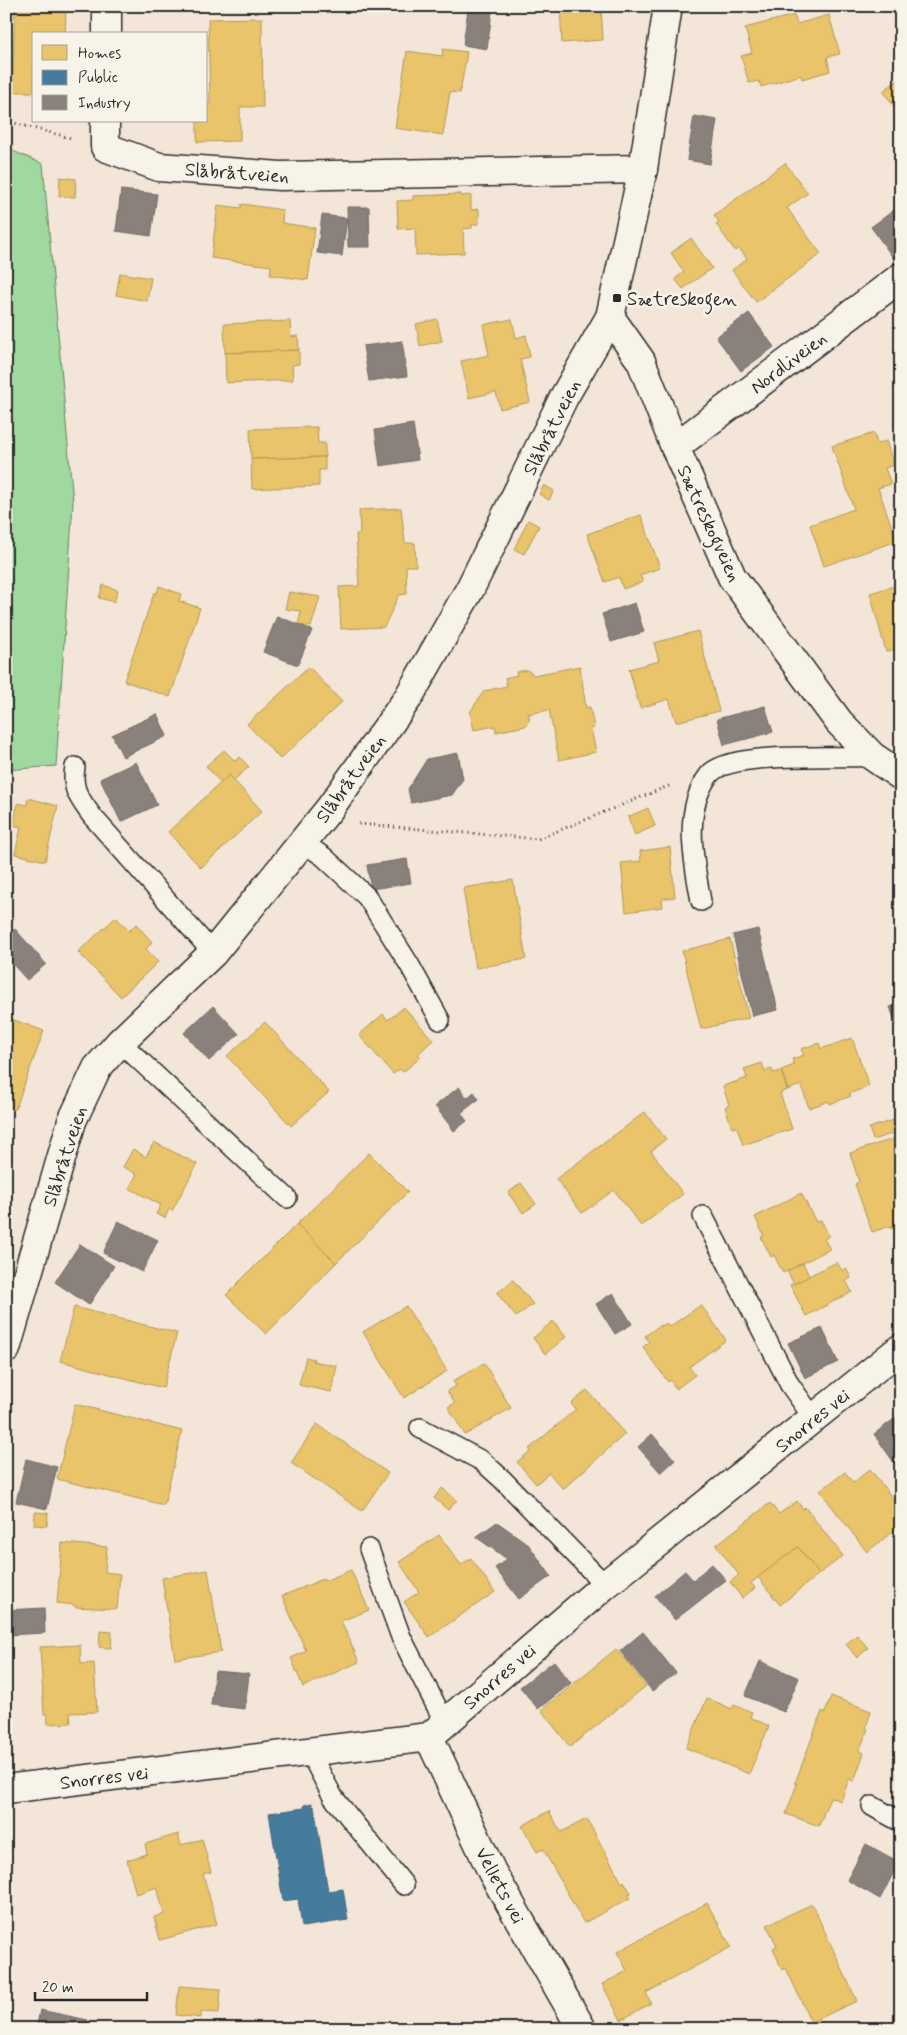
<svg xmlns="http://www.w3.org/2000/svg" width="907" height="2035" viewBox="0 0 907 2035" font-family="Mynerve,sans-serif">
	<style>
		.green { fill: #9fd99f; stroke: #658265 }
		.homes { fill: #e9c46a; stroke: #b09657 }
		.public { fill: #457b9d; stroke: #3d637b }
		.industry { fill: #8a817c; stroke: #6e6764 }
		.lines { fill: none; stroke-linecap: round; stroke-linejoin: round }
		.lane-casing { stroke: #2b2b2b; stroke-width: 22 }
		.street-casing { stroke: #2b2b2b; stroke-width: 31 }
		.path { stroke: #2b2b2b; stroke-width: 3; stroke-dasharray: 1 4; stroke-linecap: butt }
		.lane { stroke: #f7f3e8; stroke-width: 19 }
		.street { stroke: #f7f3e8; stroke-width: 28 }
		.poi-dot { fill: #2b2b2b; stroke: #f7f3e8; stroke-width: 2 }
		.labels { text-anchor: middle; stroke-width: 5; stroke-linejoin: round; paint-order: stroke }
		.street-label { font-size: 19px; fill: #2b2b2b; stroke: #f7f3e8 }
		.poi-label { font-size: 19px; fill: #2b2b2b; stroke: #f7f3e8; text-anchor: start }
	</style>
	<rect width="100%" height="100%" fill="#f3e6d8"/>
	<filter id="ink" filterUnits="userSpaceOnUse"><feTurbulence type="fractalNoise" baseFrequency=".02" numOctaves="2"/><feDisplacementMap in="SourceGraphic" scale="10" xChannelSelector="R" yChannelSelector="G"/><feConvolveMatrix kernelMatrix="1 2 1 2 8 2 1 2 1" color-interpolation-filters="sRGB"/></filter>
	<g filter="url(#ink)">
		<path class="green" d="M6 148 43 164 73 502 56 766 6 770Z"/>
		<g class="homes">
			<path d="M560 6H601L603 40 562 43Z"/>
			<path d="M15 9 66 10 65 34H34V92H12Z"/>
			<path d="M794 15 797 24 829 15 840 54 827 57 830 71 802 79 801 75 761 87 759 81 749 83 741 56 752 53 745 28Z"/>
			<path d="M262 18 263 107H240V141L197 142V121H206V104H210L208 19Z"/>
			<path d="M443 49 467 52 460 93 450 92 443 135 395 128 407 51 442 56Z"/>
			<path d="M901 78V116L883 91Z"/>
			<path d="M785 163 808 193 787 208 821 254 756 302 732 270 747 259 739 248 735 251 716 224 719 222 714 215Z"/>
			<path d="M60 177 76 179 75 197 59 196Z"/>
			<path d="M461 194V196L471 195V210L479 209V224L472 225V228L463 229 464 253 416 255 415 228 398 229 397 201 413 200V196Z"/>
			<path d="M242 204 283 210 282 223 315 228 308 280 270 275 271 266 211 258 218 205 241 208Z"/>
			<path d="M691 238 712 268 683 289 675 279 684 272 671 253Z"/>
			<path d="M120 273 151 278 147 301 116 295Z"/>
			<path d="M437 319 442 341 420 346 416 324Z"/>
			<path d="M512 319 516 338 526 335 530 357 520 359 530 402 500 409 496 392 469 398 461 361 489 355 483 325Z"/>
			<path d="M290 321 291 337 298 336 299 350 225 353 224 324Z"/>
			<path d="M299 350V364L292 365 293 380 226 383 225 353Z"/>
			<path d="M317 427 318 443H325V457L251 459 250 429Z"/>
			<path d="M874 433 877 444 886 441 894 465 885 468 891 484 878 488 897 541 824 566 810 525 854 509 832 446Z"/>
			<path d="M325 457V470H319V486L252 489 251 459Z"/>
			<path d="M544 485 554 491 549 500 539 494Z"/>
			<path d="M401 508 405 543H415L416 566H406L407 594 399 595 384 627 341 629 339 587 359 586 356 534H360L359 510Z"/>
			<path d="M641 515 660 568 640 575 643 582 623 589 619 577 605 582 587 534Z"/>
			<path d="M528 520 539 526 524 554 514 549Z"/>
			<path d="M901 584V648L886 652 870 593Z"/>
			<path d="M103 585 118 590 114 602 99 598Z"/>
			<path d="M159 586 181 594 179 601 200 608 170 697 124 681 154 593H157Z"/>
			<path d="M289 592 320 597 311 627 298 625 301 611 285 609Z"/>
			<path d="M698 631 719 711 676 722 669 699 640 708 629 669 659 661 654 643Z"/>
			<path d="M580 666 586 708 590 707 594 728 591 729 596 752 559 760 549 710 528 714 530 719 525 726 496 732 495 726 474 730 470 712 484 691 507 686 505 678 517 675 516 672 527 670 534 675Z"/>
			<path d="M309 667 342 702 280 759 247 724Z"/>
			<path d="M224 750 235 761 240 757 249 767 234 780 229 775 221 783 206 766Z"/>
			<path d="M229 775 262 811 201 868 168 832Z"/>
			<path d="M28 798 58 806 45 861 15 854 21 827 13 825 18 803 27 805Z"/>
			<path d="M648 808 655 826 635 835 628 817Z"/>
			<path d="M670 847 675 897 662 899 663 907 626 912 621 863 641 861 640 851Z"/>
			<path d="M513 880 526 959 476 968 463 888Z"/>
			<path d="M116 917 129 931 136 924 152 942 146 949 158 962 121 997 78 952Z"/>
			<path d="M730 939 749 1018 701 1029 682 951Z"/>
			<path d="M404 1007 433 1040 418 1054 421 1057 403 1072 400 1069 393 1074 359 1035 383 1014 388 1020Z"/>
			<path d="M6 1017 44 1031 15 1110 6 1106Z"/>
			<path d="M265 1022 329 1092 291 1126 227 1056Z"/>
			<path d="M852 1038 869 1086 849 1094 851 1096 830 1104 829 1101 809 1108 801 1085 788 1090 781 1070 794 1065 792 1059 804 1055 801 1049 819 1043 821 1049Z"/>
			<path d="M762 1063 765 1071 772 1069 773 1073 781 1071 787 1090 780 1093 792 1129 743 1145 737 1127 732 1128 725 1107 729 1105 723 1086 747 1078 744 1069Z"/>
			<path d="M645 1112 666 1139 651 1151 683 1194 641 1226 614 1190 582 1213 556 1179Z"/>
			<path d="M893 1120 897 1132 873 1140 869 1128Z"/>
			<path d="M899 1137 901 1143V1226L892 1229 891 1226 872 1232 855 1184 859 1182 850 1153Z"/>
			<path d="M154 1142 197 1164 172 1211 169 1209 165 1218 156 1214 161 1205 129 1188 137 1174 123 1167 133 1149 146 1157Z"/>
			<path d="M369 1153 408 1192 336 1263 297 1224Z"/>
			<path d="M521 1183 536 1204 523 1213 508 1193Z"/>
			<path d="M801 1193 816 1222 821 1220 829 1236 824 1239 830 1249 783 1273 774 1255 771 1257 761 1237 764 1236 755 1217Z"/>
			<path d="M297 1224 336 1263 266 1334 226 1295Z"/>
			<path d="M837 1262 842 1271 846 1268 851 1278 846 1281 852 1292 806 1316 790 1285Z"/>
			<path d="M803 1263 809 1276 794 1284 787 1271Z"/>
			<path d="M513 1280 533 1304 516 1317 497 1293Z"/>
			<path d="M701 1305 726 1340 689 1367 695 1375 676 1389 670 1380 668 1382 643 1347 649 1342 645 1336 660 1325 661 1327 666 1323 669 1327Z"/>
			<path d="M406 1306 447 1371 404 1398 363 1332Z"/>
			<path d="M74 1307 177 1333 163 1388 60 1361Z"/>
			<path d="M553 1321 566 1337 545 1354 533 1338Z"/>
			<path d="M306 1357 314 1359 313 1361 337 1366 331 1392 299 1385Z"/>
			<path d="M484 1363 511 1408 465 1435 448 1407 455 1403 447 1391 456 1386 453 1381Z"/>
			<path d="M587 1390 625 1434 563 1489 549 1473 536 1484 517 1462 531 1451 529 1449 576 1409 571 1404Z"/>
			<path d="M75 1404 182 1431 164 1505 57 1479Z"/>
			<path d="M317 1424 388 1473 362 1511 291 1463Z"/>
			<path d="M870 1469 901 1509V1525L867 1552 820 1491 845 1472 853 1483Z"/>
			<path d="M442 1488 457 1500 448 1510 434 1498Z"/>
			<path d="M797 1501 803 1509 805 1507 843 1556 819 1574 798 1547 751 1583 755 1588 742 1598 730 1582 739 1575 716 1545 770 1503 779 1514Z"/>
			<path d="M35 1512 48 1513 47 1526 34 1525Z"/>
			<path d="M439 1535 461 1565 471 1558 495 1592 429 1637 404 1602 419 1592 399 1562Z"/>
			<path d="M62 1543 107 1547 105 1572 120 1574 117 1609 75 1607V1605L57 1603Z"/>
			<path d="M798 1547 819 1574 780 1605 758 1577Z"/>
			<path d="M208 1570 221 1652 175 1659 162 1578Z"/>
			<path d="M351 1570 369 1610 341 1621 359 1662 303 1687 291 1658 306 1651 282 1596 323 1579 324 1581Z"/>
			<path d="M100 1631 112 1632 111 1648 99 1647Z"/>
			<path d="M857 1635 868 1648 857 1658 846 1644Z"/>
			<path d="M80 1645 81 1664 94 1663 97 1712 70 1713 71 1723 48 1724 47 1714H44L40 1647Z"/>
			<path d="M616 1649 646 1686 570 1747 541 1710Z"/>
			<path d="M831 1696 871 1711 866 1728 868 1729 859 1751 864 1753 854 1781 849 1779 841 1801 830 1797 819 1826 786 1814 797 1784 795 1783 822 1711 825 1713Z"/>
			<path d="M707 1698 732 1709 734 1705 752 1712 750 1717 769 1726 749 1774 686 1748Z"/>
			<path d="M549 1811 561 1832 587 1819 622 1883 624 1881 631 1893 628 1894 630 1898 584 1923 543 1849 537 1852 522 1826Z"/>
			<path d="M178 1834 181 1845 202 1839 211 1872 203 1874 217 1924 160 1940 154 1917 164 1914 157 1887 136 1894 127 1860 147 1854 145 1844Z"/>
			<path d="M707 1903 731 1947 646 1993 651 2003 621 2020 602 1984 627 1971 617 1952Z"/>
			<path d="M812 1904 857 2001 811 2022 786 1968 782 1970 773 1948 777 1946 767 1925Z"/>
			<path d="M179 1986 221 1989 219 2013 201 2012V2018L176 2015Z"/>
		</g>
		<path class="public" d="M312 1803V1807L314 1806 328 1891 343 1889 348 1920 302 1927 298 1899 283 1901 269 1813 304 1808V1805Z"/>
		<g class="industry">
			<path d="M468 9 492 12 487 49 463 45Z"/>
			<path d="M694 116 717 120 710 164 687 160Z"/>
			<path d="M121 190 157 194 151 236 116 231Z"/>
			<path d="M901 205V254L894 259 871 227Z"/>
			<path d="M347 207H369L370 247H348Z"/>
			<path d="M322 215 347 218 342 256 317 253Z"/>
			<path d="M749 313 774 347 741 371 716 337Z"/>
			<path d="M402 341 407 376 369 381 363 346Z"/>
			<path d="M413 424 418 460 380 466 375 430Z"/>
			<path d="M635 603 644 632 611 642 602 614Z"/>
			<path d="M277 616 312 630 298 665 263 652Z"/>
			<path d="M765 706 773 732 724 745 717 719Z"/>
			<path d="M157 714 167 736 123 757 112 735Z"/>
			<path d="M458 753 463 779 452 795 411 803 408 789 427 759Z"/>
			<path d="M136 762 157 805 121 822 100 779Z"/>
			<path d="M407 859 411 883 371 889 367 865Z"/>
			<path d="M15 929 46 964 27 980 6 957V936Z"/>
			<path d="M758 929 778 1010 752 1016 733 935Z"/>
			<path d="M901 1004V1038L890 1007Z"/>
			<path d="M213 1006 239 1034 209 1061 184 1033Z"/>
			<path d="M459 1087 467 1098 474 1092 479 1099 461 1113 467 1121 454 1131 435 1106Z"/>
			<path d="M118 1221 158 1240 142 1272 103 1253Z"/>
			<path d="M80 1244 114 1266 89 1305 55 1282Z"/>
			<path d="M613 1293 632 1324 615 1334 596 1304Z"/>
			<path d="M822 1328 838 1362 805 1378 788 1343Z"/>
			<path d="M901 1414V1460L895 1464 874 1434Z"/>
			<path d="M652 1434 675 1460 661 1473 638 1447Z"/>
			<path d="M26 1459 57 1467 47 1509 16 1502Z"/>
			<path d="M497 1522 528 1544 551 1576 519 1599 495 1568 507 1559 476 1537Z"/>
			<path d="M712 1564 726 1580 675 1620 655 1596 685 1571 693 1580Z"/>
			<path d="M44 1608 45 1633 6 1635V1610Z"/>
			<path d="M643 1632 676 1673 652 1691 620 1651Z"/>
			<path d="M554 1661 571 1683 538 1709 520 1687Z"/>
			<path d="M760 1661 799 1678 784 1712 745 1696Z"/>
			<path d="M215 1671 249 1674 245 1709 211 1705Z"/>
			<path d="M866 1844 899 1862 880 1899 847 1880Z"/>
			<path d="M40 2010 88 2020 86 2029H36Z"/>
		</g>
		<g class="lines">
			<defs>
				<g id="lane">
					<path d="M75 767C71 789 79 798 92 816L213 953"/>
					<path d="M302 842 324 857 367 897 409 964 440 1020"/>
					<path d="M701 901C694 862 682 810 709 775 728 750 838 759 872 756"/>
					<path d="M120 1042 287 1198"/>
					<path d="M703 1216 790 1385 814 1419"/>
					<path d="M420 1428 482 1461 503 1480 605 1585"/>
					<path d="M369 1549 401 1637 445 1723"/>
					<path d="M309 1751 333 1797 404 1885"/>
					<path d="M872 1806 901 1822"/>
				</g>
				<g id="street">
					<path d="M107 34V6"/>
					<path d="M105 121V147L159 167 280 176 643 169"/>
					<path d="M610 317 641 361 675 447 732 577 839 722 872 756 901 776"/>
					<path d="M675 447 901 277"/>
					<path d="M6 1349 72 1121 97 1068 120 1042 213 953 330 808 408 698 470 589 564 397 610 317 643 169 668 6"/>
					<path d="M429 1737 492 1872 582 2029"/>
					<path d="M6 1789 429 1737 605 1585 901 1348"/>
				</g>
			</defs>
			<use href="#lane" class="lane-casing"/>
			<use href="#street" class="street-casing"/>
			<g class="path">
				<path d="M6 121 71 138"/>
				<path d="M359 824 538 839 671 785"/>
			</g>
			<use href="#lane" class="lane"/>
			<use href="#street" class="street"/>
		</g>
	</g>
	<rect class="poi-dot" x="612" y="293" width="10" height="10" rx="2.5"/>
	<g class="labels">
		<g class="street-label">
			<text transform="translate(237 172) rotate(4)" y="7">Slåbråtveien</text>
			<text transform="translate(788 362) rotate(-37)" y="7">Nordliveien</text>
			<text transform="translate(551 427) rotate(-63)" y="7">Slåbråtveien</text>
			<text transform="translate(710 523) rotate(65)" y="7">Sætreskogveien</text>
			<text transform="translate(350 778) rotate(-54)" y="7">Slåbråtveien</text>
			<text transform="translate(64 1156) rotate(-72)" y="7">Slåbråtveien</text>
			<text transform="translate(812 1420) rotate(-39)" y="7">Snorres vei</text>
			<text transform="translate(499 1676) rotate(-41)" y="7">Snorres vei</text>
			<text transform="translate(104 1777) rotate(-7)" y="7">Snorres vei</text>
			<text transform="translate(501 1885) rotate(62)" y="7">Vellets vei</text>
		</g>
		<g class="poi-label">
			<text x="627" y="305">Sætreskogen</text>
		</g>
	</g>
	<rect width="907" height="2035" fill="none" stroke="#f7f3e8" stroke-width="25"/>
	<rect x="12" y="12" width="882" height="2010" fill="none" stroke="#2b2b2b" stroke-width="2" filter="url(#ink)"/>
	<rect x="32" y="32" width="175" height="90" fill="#f7f3e8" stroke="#a5a39c"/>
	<rect x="42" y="45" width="25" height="15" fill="#e9c46a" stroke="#a5a39c"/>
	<text x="78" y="58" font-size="15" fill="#2b2b2b">Homes</text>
	<rect x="42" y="70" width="25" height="15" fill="#457b9d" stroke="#a5a39c"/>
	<text x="78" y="82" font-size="15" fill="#2b2b2b">Public</text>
	<rect x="42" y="95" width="25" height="15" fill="#8a817c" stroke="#a5a39c"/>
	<text x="78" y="108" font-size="15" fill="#2b2b2b">Industry</text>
	<path d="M35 1992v8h112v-8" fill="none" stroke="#2b2b2b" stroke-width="2.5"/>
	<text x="42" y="1992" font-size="15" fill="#2b2b2b" stroke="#f7f3e8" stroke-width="4" paint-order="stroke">20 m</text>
</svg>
